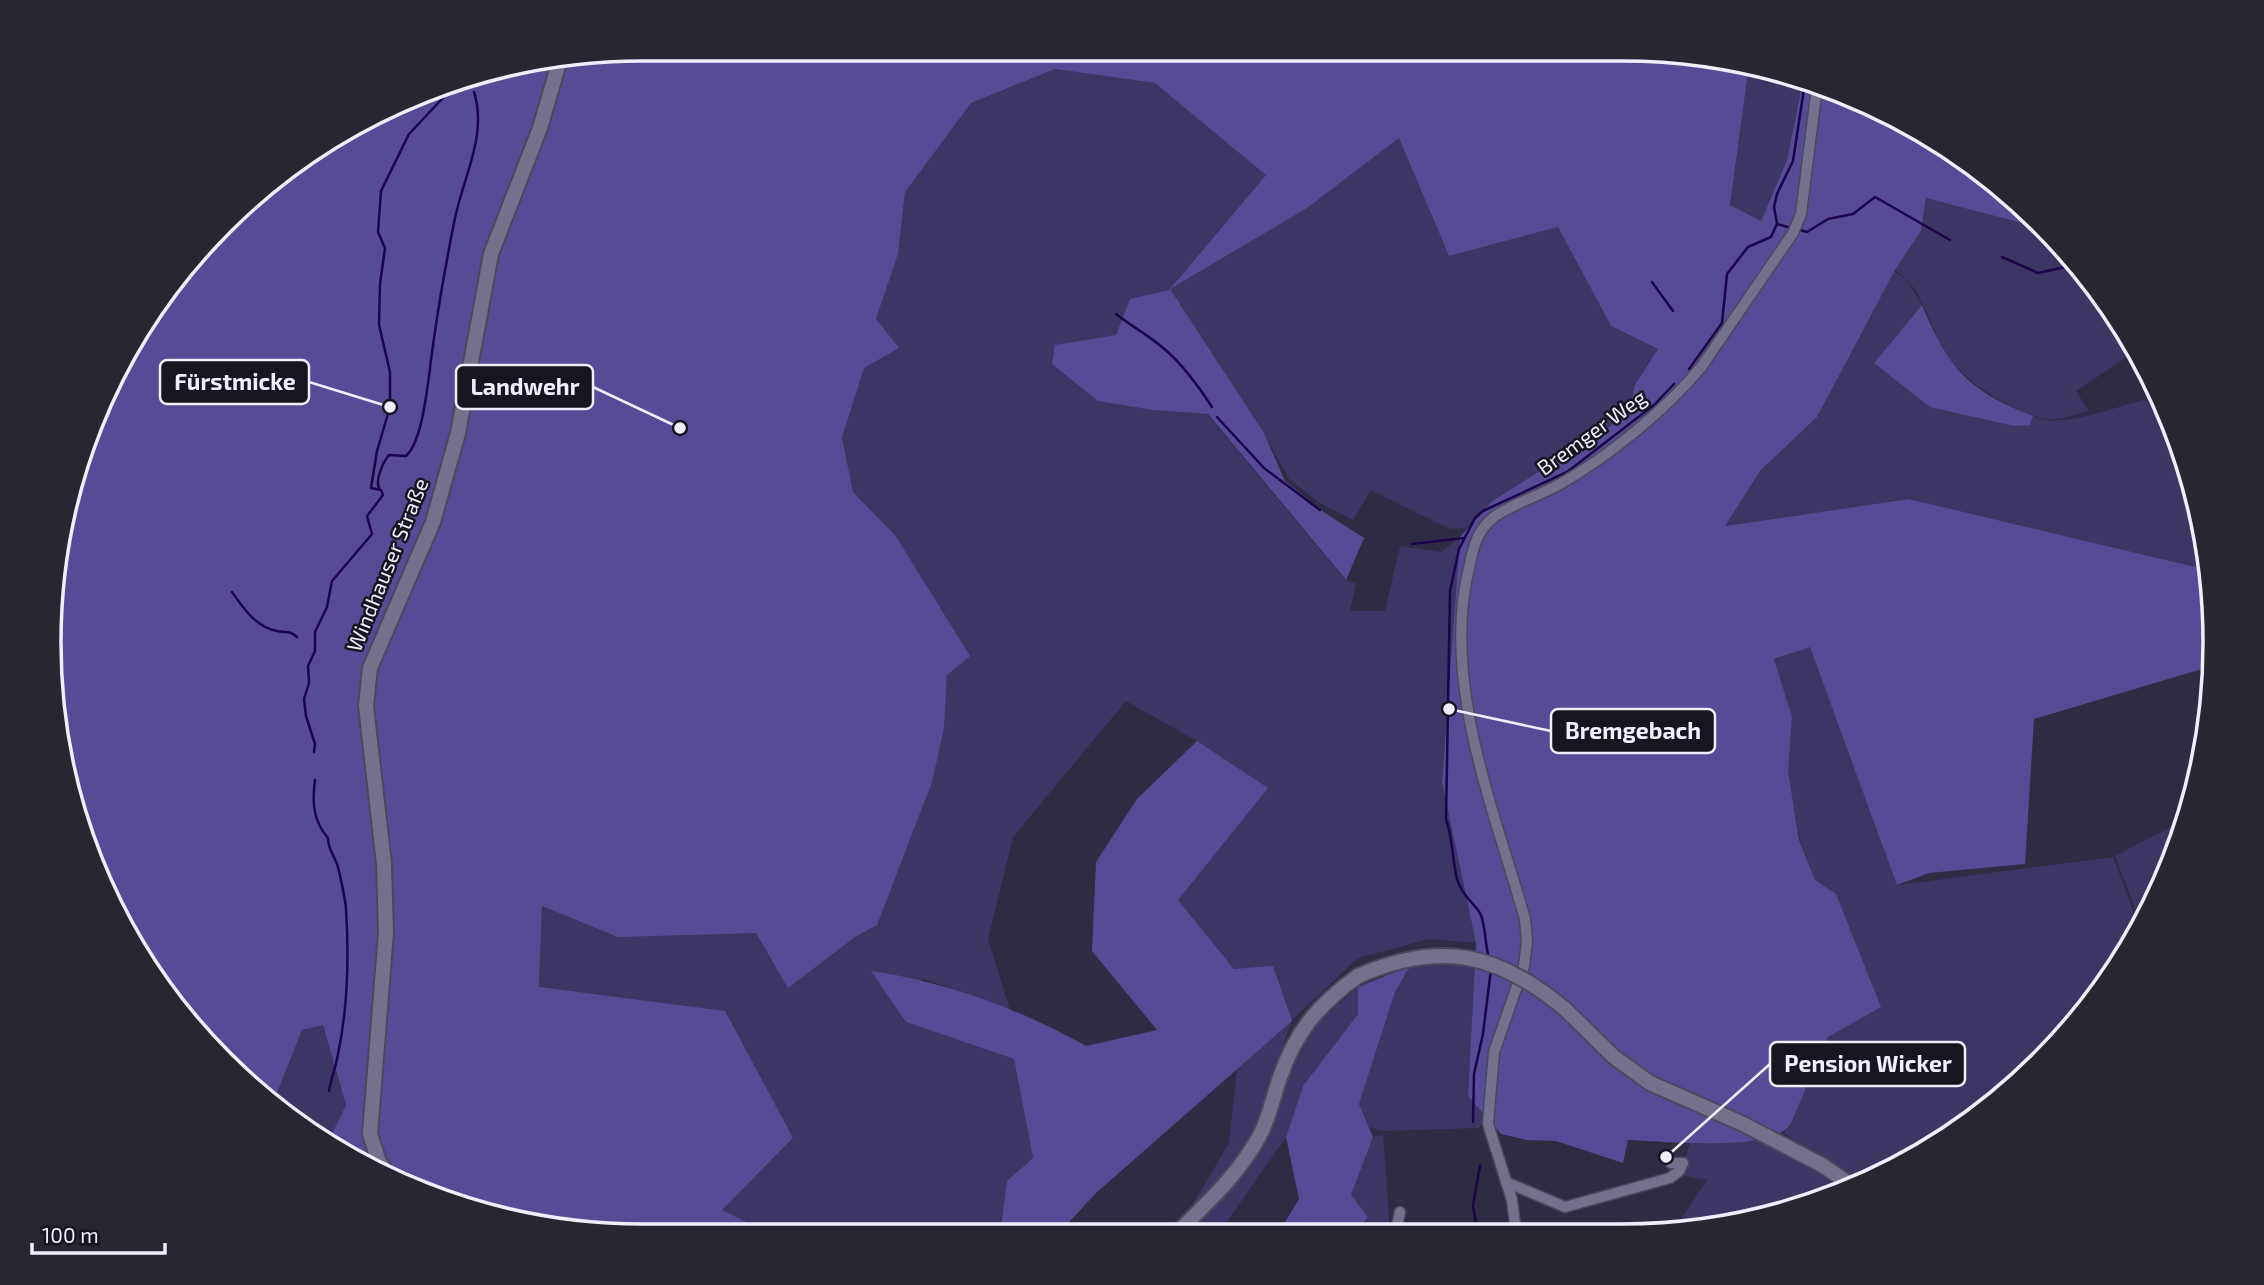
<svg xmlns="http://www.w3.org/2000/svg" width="2264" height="1285" viewBox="0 0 2264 1285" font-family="'Exo 2',sans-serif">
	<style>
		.green { fill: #3c3664 }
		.forest { fill: #574b97 }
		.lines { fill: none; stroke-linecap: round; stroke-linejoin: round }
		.stream { stroke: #1c034c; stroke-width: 2.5 }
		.minor-casing { stroke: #4a485c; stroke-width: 13 }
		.secondary-casing { stroke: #4a485c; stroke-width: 18 }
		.minor { stroke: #73718c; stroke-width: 10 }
		.secondary { stroke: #73718c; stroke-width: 14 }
		.secondary-bridge-casing { stroke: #4a485c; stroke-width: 18; stroke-linecap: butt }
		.secondary-bridge { stroke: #73718c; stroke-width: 14 }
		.labels { text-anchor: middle; stroke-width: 5; stroke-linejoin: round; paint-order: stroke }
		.street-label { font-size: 21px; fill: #efeefe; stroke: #161620 }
		.rim { fill: none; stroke: #efeefe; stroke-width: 3.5 }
		.leader { fill: none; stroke: #efeefe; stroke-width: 2.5 }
		.callout-dot { fill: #efeefe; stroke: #161620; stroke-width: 2.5 }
		.callout { fill: #161620; stroke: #efeefe; stroke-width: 2.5 }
		.callout-label { font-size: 23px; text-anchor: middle; font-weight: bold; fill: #efeefe }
	</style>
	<rect width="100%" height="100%" fill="#2e2c43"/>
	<g class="green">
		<path d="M1749 65 1775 69 1803 81 1787 160 1761 222 1730 205Z"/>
		<path d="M1055 69 1155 83 1267 174 1171 287 1307 208 1399 137 1449 256 1558 227 1611 326 1658 349 1635 385 1628 415 1491 502 1465 528 1450 529 1371 490 1353 520 1320 503 1289 479 1264 433 1169 290 1130 299 1116 335 1154 410 1207 414 1345 580 1356 583 1350 611H1385L1400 546 1441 552 1460 537 1442 782 1476 943 1429 939 1358 958 1292 1020 1251 1138 1236 1163 1192 1206 1229 1143 1237 1069 1292 1020 1234 969 1177 899 1267 788 1197 741 1126 701 1013 837 988 939 1010 1010 922 978 906 1022 1014 1059 1033 1158 1007 1181 1000 1233 860 1234 852 1224 831 1234H771L722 1210 793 1138 539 987 542 906 756 933 855 937 877 925 944 728 947 674 895 535 853 492 842 437 876 319 898 254 905 191 971 103Z"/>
		<path d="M1926 198 2044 229 2093 282 2136 351 2076 391 2089 411C2074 415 2057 422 2041 418 2008 409 1958 378 1942 347 1927 319 1923 288 1895 270L1921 231Z"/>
		<path d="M1894 271 1906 279 1922 305 1874 363 2030 425 2033 416C2060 430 2114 407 2144 400L2166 413 2195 489 2208 570 1909 499 1724 526 1760 471 1817 417Z"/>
		<path d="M1810 646 1898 885 2113 857 2140 929 2135 940 2041 1062 1951 1136 1857 1182 1784 1133 1828 1037 1836 894 1814 880 1800 840 1787 771 1792 717 1774 660Z"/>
		<path d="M2187 819 2183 834 2142 926 2115 856Z"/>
		<path d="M1442 963 1475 967 1468 1096 1485 1116 1479 1128 1384 1131 1369 1127 1359 1104 1395 992 1410 966Z"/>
		<path d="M1358 987V1014L1303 1086 1286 1137 1219 1233H1185L1246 1170 1270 1128 1287 1079 1314 1026Z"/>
		<path d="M323 1025 346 1106 328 1142 275 1098 302 1030Z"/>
		<path d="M1383 1134 1390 1232H1354L1351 1195 1373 1137Z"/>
		<path d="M1762 1140 1845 1188C1796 1212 1727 1231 1673 1231L1707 1180 1681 1175 1690 1142Z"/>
	</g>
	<g class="forest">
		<path d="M643 49 1660 50 1749 65 1730 205 1761 221 1787 160 1803 81 1919 129 2013 197 2044 229 1926 198 1921 231 1895 270 1817 417 1760 471 1725 526 1909 499 2208 570 2214 604 2212 666 2034 719 2025 864 1929 873 1897 885 1810 647 1774 659 1792 717 1788 771 1799 840 1815 880 1836 894 1881 1007 1828 1037 1790 1125C1768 1153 1663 1141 1628 1140L1623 1163 1556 1141 1527 1140 1501 1134 1468 1096 1476 943 1442 782 1460 537 1491 502 1628 415 1635 385 1658 349 1611 326 1558 227 1449 256 1399 138 1307 208 1170 289 1264 433 1285 481 1325 513 1364 538 1346 580 1208 414 1154 410 1098 401 1052 364 1055 345 1116 335 1130 299 1169 290 1266 175 1155 83 1055 69 971 103 905 192 898 254 876 319 899 348 864 368 842 437 853 492 895 535 970 656 947 675 944 728 932 782 877 925 855 937 788 988 756 933 618 937 542 906 539 987 725 1011 793 1138 722 1210 771 1234 604 1235 452 1205 345 1156 328 1142 346 1105 323 1025 302 1030 275 1098 196 1034 94 869 50 681 69 489 149 312 282 171 452 80Z"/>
		<path d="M1922 305C1949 369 1967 390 2033 416L2030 425 2014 426 1930 407 1874 363Z"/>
		<path d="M1197 741 1268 788 1178 900 1234 969 1273 966 1292 1021 1096 1193 1059 1233H1000L1007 1181 1033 1158 1014 1059 906 1022 871 971C947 982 1020 1009 1086 1046L1157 1030 1092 951 1096 862 1137 799Z"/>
		<path d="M1410 966 1395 992 1359 1104 1373 1137 1351 1195 1368 1217 1354 1232H1328L1311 1222 1291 1232H1279L1299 1199 1286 1137 1303 1086 1358 1014V987Z"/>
	</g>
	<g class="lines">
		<g class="stream">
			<path d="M1777 224 1791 228"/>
			<path d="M1800 230 1807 232 1828 219 1853 214 1875 197 1950 240"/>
			<path d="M2002 257 2038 273 2070 266"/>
			<path d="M1652 282 1673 311"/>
			<path d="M1116 314C1131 326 1148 335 1162 347 1180 361 1200 388 1212 407"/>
			<path d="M1689 369 1722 323 1727 274 1748 247 1771 237 1777 224 1774 207 1777 194 1793 161 1805 82"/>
			<path d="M1217 417 1264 468 1320 510"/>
			<path d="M379 488C375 480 383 462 389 455L406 456C421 442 426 398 429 376 435 325 444 273 454 223 462 179 488 136 474 92"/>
			<path d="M1412 544 1464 538"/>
			<path d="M232 592C243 608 256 627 277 631 285 633 290 630 297 637"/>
			<path d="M314 752 315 744 306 716 304 699 309 683 308 666 315 651V632L327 607 332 581 372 534 367 516 383 495 381 490 371 488 377 451 390 407V372L379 325 380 284 385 248 378 232 381 191 409 134 456 84"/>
			<path d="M315 780C312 802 313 821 328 838 328 851 335 855 338 867 341 880 345 896 346 909 349 957 348 1007 338 1054 336 1067 331 1078 329 1091"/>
			<path d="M1489 959C1485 945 1486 929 1481 915 1476 904 1463 898 1457 879 1452 858 1453 839 1446 819L1450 591 1459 549 1475 518 1483 511 1567 472 1654 405 1674 384"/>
			<path d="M1473 1122 1474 1074 1483 1034 1491 969"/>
			<path d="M1477 1232 1473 1205 1480 1166"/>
		</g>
		<defs>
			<g id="minor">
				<path d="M1506 1182 1565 1207 1670 1178 1679 1171 1683 1163H1671"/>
				<path d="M1396 1232 1400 1212"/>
				<path d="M1516 1232 1512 1200 1488 1124 1494 1052 1524 966 1527 941 1525 919C1494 810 1441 680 1469 568 1473 548 1477 530 1494 517 1514 503 1539 496 1560 484 1608 457 1667 409 1702 366L1793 233 1801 214 1817 87"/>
			</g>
			<g id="secondary">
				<path d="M1565 1009 1614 1057 1650 1083 1741 1123 1822 1165 1851 1185"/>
				<path d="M390 1176 379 1162 370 1134 386 932 384 864 366 706 370 668 433 522 458 433 491 254 540 128 559 63"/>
				<path d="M1177 1233C1208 1202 1239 1174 1260 1135 1269 1118 1273 1098 1279 1080 1295 1032 1318 1005 1358 976"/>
			</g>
		</defs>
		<use href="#minor" class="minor-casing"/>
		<use href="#secondary" class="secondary-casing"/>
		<use href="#minor" class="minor"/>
		<use href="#secondary" class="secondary"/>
		<defs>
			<path id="secondary-bridge" d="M1358 976C1440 940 1498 953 1565 1009"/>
		</defs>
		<use href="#secondary-bridge" class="secondary-bridge-casing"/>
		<use href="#secondary-bridge" class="secondary-bridge"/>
	</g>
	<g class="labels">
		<g class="street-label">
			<text transform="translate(1592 433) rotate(-36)" y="7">Bremger Weg</text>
			<text transform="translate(388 565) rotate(-68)" y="7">Windhauser Straße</text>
		</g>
	</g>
	<path d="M0 0H2264V1285H0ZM642 61H1622A581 581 0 0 1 2203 642V643A581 581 0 0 1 1622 1224H642A581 581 0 0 1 61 643V642A581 581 0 0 1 642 61Z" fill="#272732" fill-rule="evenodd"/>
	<path class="rim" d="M642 61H1622A581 581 0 0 1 2203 642V643A581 581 0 0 1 1622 1224H642A581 581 0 0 1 61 643V642A581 581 0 0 1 642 61Z"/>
	<path class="leader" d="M390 407L309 382M680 428L593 387M1449 709L1551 731M1666 1157L1770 1064"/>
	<g class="callout-dot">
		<circle cx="390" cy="407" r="7"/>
		<circle cx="680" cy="428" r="7"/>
		<circle cx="1449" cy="709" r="7"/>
		<circle cx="1666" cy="1157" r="7"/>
	</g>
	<g class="callout">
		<rect x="160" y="360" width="149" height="44" rx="7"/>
		<rect x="456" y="365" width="137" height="44" rx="7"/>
		<rect x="1551" y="709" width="164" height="44" rx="7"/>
		<rect x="1770" y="1042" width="195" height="44" rx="7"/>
	</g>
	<g class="callout-label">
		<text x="235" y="390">Fürstmicke</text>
		<text x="525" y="395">Landwehr</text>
		<text x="1633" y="739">Bremgebach</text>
		<text x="1868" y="1072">Pension Wicker</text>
	</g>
	<path d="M32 1243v10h133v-10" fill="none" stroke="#efeefe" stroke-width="3.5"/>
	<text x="42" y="1243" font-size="21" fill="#efeefe" stroke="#161620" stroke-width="5" paint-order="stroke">100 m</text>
</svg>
